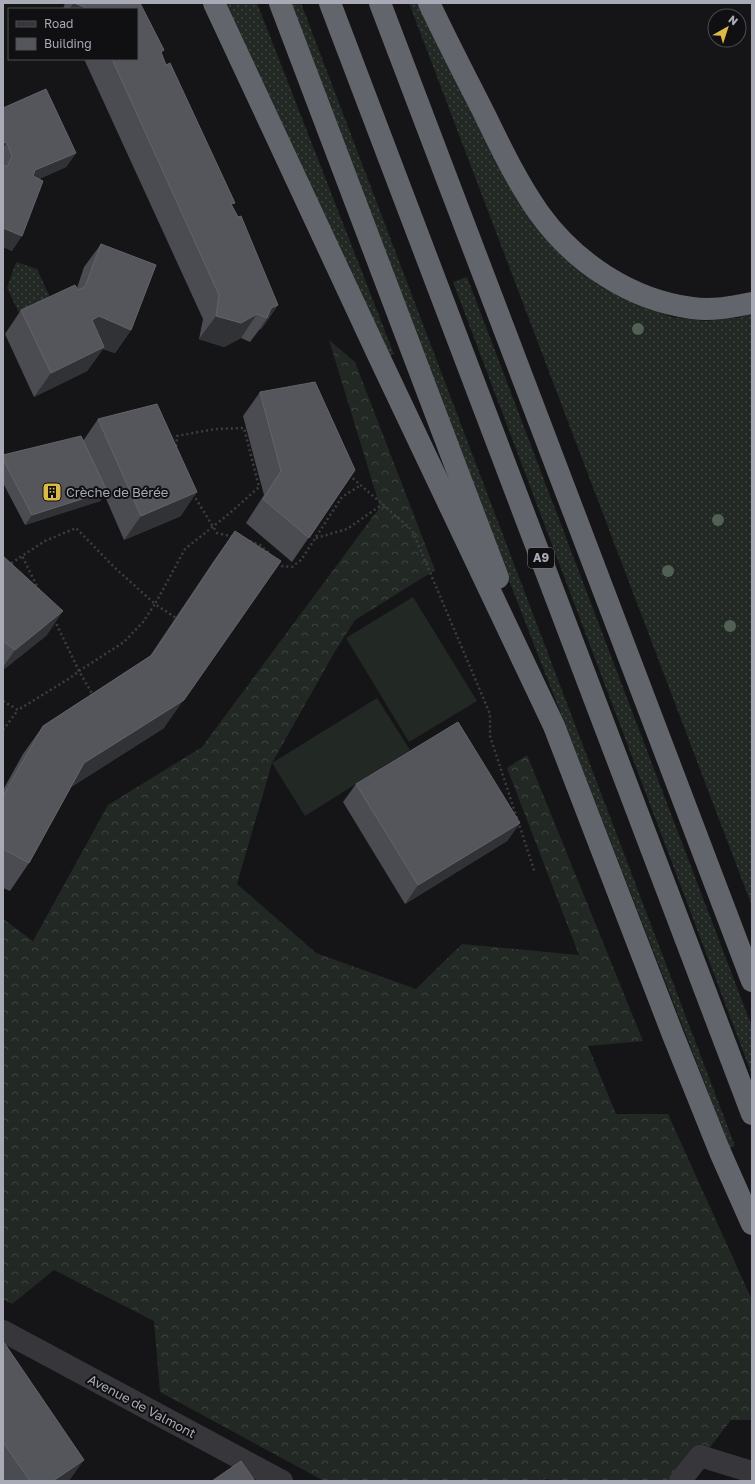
<svg xmlns="http://www.w3.org/2000/svg" width="755" height="1484" viewBox="0 0 755 1484" font-family="'Golos Text',sans-serif">
	<style>
		.grass { fill: url(#grass-dots) }
		.forest { fill: url(#forest-crowns) }
		.pitch { fill: #222823 }
		.lines { fill: none; stroke-linecap: round; stroke-linejoin: round }
		.path { stroke: #3d3e42; stroke-width: 2.5; stroke-dasharray: 2 3; stroke-linecap: butt }
		.minor { stroke: #37373b; stroke-width: 22 }
		.highway { stroke: #63656c; stroke-width: 22 }
		.tree { fill: #516054 }
		.wall { fill: #4b4c51 }
		.shaded-wall { fill: #313235 }
		.building { fill: #55565b; stroke: #626469 }
		.labels { text-anchor: middle; stroke-width: 4; stroke-linejoin: round; paint-order: stroke }
		.shield { fill: #101012; stroke: #7a7c84; stroke-width: 1 }
		.shield-label { font-size: 12px; font-weight: bold; fill: #a8abb5 }
		.poi-label { font-size: 13px; fill: #a8abb5; stroke: #101012; text-anchor: start }
		.street-label { font-size: 13px; fill: #a8abb5; stroke: #101012 }
	</style>
	<defs>
		<pattern id="grass-dots" width="8" height="8" patternUnits="userSpaceOnUse"><rect width="8" height="8" fill="#222823"/><path d="M2 2h.1M6 6h.1" fill="none" stroke="#3f4441" stroke-width="1.8" stroke-linecap="round"/></pattern>
		<pattern id="forest-crowns" width="20" height="18" patternUnits="userSpaceOnUse"><rect width="20" height="18" fill="#222823"/><path d="M2 6a3 3 0 1 1 6 0M12 15a3 3 0 1 1 6 0" fill="none" stroke="#3f4441"/></pattern>
	</defs>
	<rect width="100%" height="100%" fill="#151517"/>
	<g class="grass">
		<path d="M223 3H257L394 354 390 356Z"/>
		<path d="M288 3H301L735 1146 730 1148 477 498Z"/>
		<path d="M409 3H420L560 252 598 285 623 298 672 317 705 321 736 318 752 314V906Z"/>
		<path d="M16 262 37 269 53 304 22 319 7 288Z"/>
		<path d="M467 277 752 1027V1075L453 282Z"/>
	</g>
	<path class="forest" d="M329 340 355 362 435 570 355 620 334 653 272 763 237 884 316 953 416 989 462 944 579 955 507 768 527 755 643 1041 588 1046 616 1114H668L752 1300V1420H731L692 1471 668 1481H555L547 1479 535 1481H324L160 1392 154 1321 54 1270 12 1304 3 1299V919L33 941 108 805 202 747 380 507Z"/>
	<g class="pitch">
		<path d="M413 597 477 701 409 742 346 638Z"/>
		<path d="M377 698 410 750 305 816 272 763Z"/>
	</g>
	<g class="lines">
		<g class="path">
			<path d="M349 475 412 530 490 714V736L535 873"/>
			<path d="M193 494 217 533 234 537"/>
			<path d="M316 538 347 529 383 504"/>
			<path d="M250 541 260 545 269 553"/>
			<path d="M278 562 282 566 292 567 301 560 342 497 361 485"/>
			<path d="M3 569 22 556"/>
			<path d="M39 590 22 556 45 541 76 528 114 567 155 604 185 549 230 513 259 487 244 428 215 429 177 436 176 449"/>
			<path d="M94 697 79 671 124 642 143 622 155 604 176 618"/>
			<path d="M3 701 18 710 70 678 79 671 54 619"/>
			<path d="M3 730 18 710"/>
		</g>
		<g class="minor">
			<path d="M3 1331 282 1481"/>
			<path d="M680 1481 700 1456 752 1472"/>
		</g>
		<g class="highway">
			<path d="M214 3 380 359 554 726 673 1035 720 1152 752 1224"/>
			<path d="M280 3 498 578"/>
			<path d="M330 3 752 1114"/>
			<path d="M380 3 752 981"/>
			<path d="M429 3C446 39 464 74 482 109 499 144 516 180 539 213 575 263 631 300 692 308 712 311 732 307 752 303"/>
		</g>
	</g>
	<g class="tree">
		<circle cx="638" cy="329" r="6"/>
		<circle cx="718" cy="520" r="6"/>
		<circle cx="668" cy="571" r="6"/>
		<circle cx="730" cy="626" r="6"/>
	</g>
	<g class="wall">
		<path d="M65 3H140L161 53 278 305 262 328 259 330 250 342 241 338 224 347 199 339 203 319 84 59H137V9H63Z"/>
		<path d="M3 108 76 153 66 167 39 179 12 251 3 247Z"/>
		<path d="M101 244 131 330 115 353 103 349 87 371 34 397 5 334 21 310 77 288 84 267Z"/>
		<path d="M260 392 355 470 292 562 246 523 264 495 243 416Z"/>
		<path d="M98 419 181 516 124 540 104 494 100 501 25 525 3 483V455L83 441Z"/>
		<path d="M235 531 164 728 71 787 29 863 10 891 3 888V790L23 754 43 726 150 656 215 559Z"/>
		<path d="M3 556 47 635 3 670Z"/>
		<path d="M356 784 520 823 507 841 405 904 343 802Z"/>
		<path d="M3 1341 69 1481H3Z"/>
	</g>
	<g class="shaded-wall">
		<path d="M74 3 89 9H69Z"/>
		<path d="M3 142 7 143 3 148Z"/>
		<path d="M76 153 66 167 25 185 35 170Z"/>
		<path d="M3 228 22 236 12 251 3 247Z"/>
		<path d="M278 305 262 328 259 330 267 318 271 308Z"/>
		<path d="M257 314 241 338 224 347 199 339 216 316Z"/>
		<path d="M99 316 131 330 115 353 103 349 87 371 34 397 51 373 92 320Z"/>
		<path d="M107 491 100 501 25 525 32 515Z"/>
		<path d="M197 492 181 516 124 540 141 516Z"/>
		<path d="M281 561 164 728 65 791 84 763Z"/>
		<path d="M63 611 47 635 3 670V667L15 650Z"/>
		<path d="M520 823 507 841 405 904 418 885Z"/>
		<path d="M84 1460 69 1481H53Z"/>
	</g>
	<g class="building">
		<path d="M74 3H140L164 50 161 52 166 65 170 63 235 203 231 204 238 217 241 216 278 305 271 308 267 318 257 314 241 323 216 316 219 295 112 59H137V9H89Z"/>
		<path d="M46 89 76 153 35 170 33 176 43 181 22 236 3 228V165L7 167 12 156 7 143 3 142V108Z"/>
		<path d="M101 244 156 265 131 330 99 316 92 320 104 347 51 373 21 310 75 285 78 290 85 287Z"/>
		<path d="M315 382 355 470 309 538 263 499 281 471 260 392Z"/>
		<path d="M157 404 197 492 141 516 98 419Z"/>
		<path d="M81 436 107 491 32 515 3 459V455Z"/>
		<path d="M235 531 281 561 184 700 84 763 29 863 3 849V796L43 726 152 655Z"/>
		<path d="M3 556 63 611 15 650 3 641Z"/>
		<path d="M458 722 520 823 418 885 356 784Z"/>
		<path d="M3 1341 84 1460 53 1481H30L3 1442Z"/>
		<path d="M241 1461 255 1481H212Z"/>
	</g>
	<defs>
		<symbol id="building-square" viewBox="-11 -11 22 22"><rect x="-9" y="-9" width="18" height="18" rx="4" fill="#ddb947" stroke="#101012"/><path d="M-4-6H4V6H1V3H-1V6H-4ZM-2.5-4.3h1.7v1.8h-1.7ZM.8-4.3h1.7v1.8H.8ZM-2.5-1h1.7V.8h-1.7ZM.8-1h1.7V.8H.8Z" fill="#111"/></symbol>
	</defs>
	<g fill-rule="evenodd">
		<use href="#building-square" x="41" y="481" width="22" height="22"/>
	</g>
	<g class="labels">
		<rect class="shield" x="528" y="548" width="26" height="20" rx="3"/>
		<g class="shield-label">
			<text x="541" y="562">A9</text>
		</g>
		<g class="poi-label">
			<text x="66" y="497">Crèche de Bérée</text>
		</g>
		<g class="street-label">
			<text transform="translate(142 1406) rotate(28)" y="5">Avenue de Valmont</text>
		</g>
	</g>
	<rect width="755" height="1484" fill="none" stroke="#a8abb5" stroke-width="8"/>
	<rect x="8" y="8" width="130" height="52" fill="#101012" stroke="#4d4e53"/>
	<rect x="16" y="21" width="20" height="6" fill="#37373b" stroke="#4d4e53"/>
	<text x="44" y="28" font-size="12" fill="#a8abb5">Road</text>
	<rect x="16" y="38" width="20" height="12" fill="#55565b" stroke="#4d4e53"/>
	<text x="44" y="48" font-size="12" fill="#a8abb5">Building</text>
	<g transform="translate(727 28) rotate(39)"><circle r="19" fill="#101012" stroke="#4d4e53"/>
	<path d="M0-3L7 15L0 10L-7 15Z" fill="#ddb947"/>
	<text y="-6" font-size="11" font-weight="bold" text-anchor="middle" fill="#a8abb5">N</text>
	</g>
</svg>
